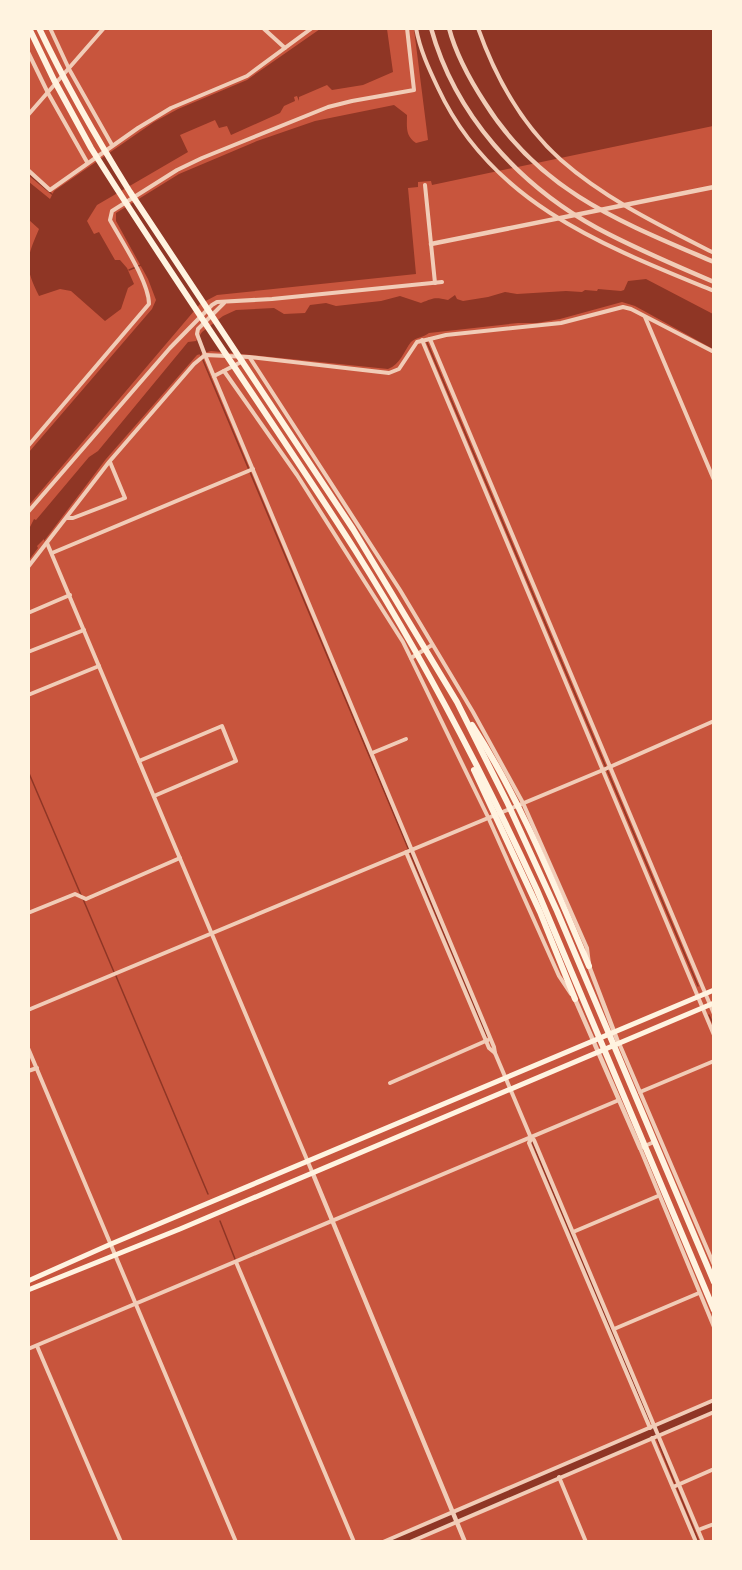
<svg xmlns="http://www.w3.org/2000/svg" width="742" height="1570" viewBox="0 0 742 1570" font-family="'Public Sans',sans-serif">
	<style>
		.water { fill: #8f3625 }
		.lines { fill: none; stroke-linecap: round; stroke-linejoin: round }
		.stream { stroke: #8f3625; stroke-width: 1.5 }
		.river { stroke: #8f3625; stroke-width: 10 }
		.minor { stroke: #f1ccb7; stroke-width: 4 }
		.tertiary { stroke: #f1ccb7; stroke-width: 4.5 }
		.secondary { stroke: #fff3e0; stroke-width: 5 }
		.trunk { stroke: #fff3e0; stroke-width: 6 }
	</style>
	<rect width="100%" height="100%" fill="#c8553d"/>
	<g class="water">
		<path d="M320 29H387L393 72 363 85 332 90 327 85 299 97V101L297 96 294 97 295 101 284 106 280 113 231 135 227 126 219 128 215 120 180 135 188 152 97 205 87 221 94 234 99 232 115 260H120L127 268 134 284 128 288 121 309 105 321 71 291 60 289 39 296C24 266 26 259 39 229L29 220V182L50 199 54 191 154 122 178 109 247 80Z"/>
		<path d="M414 29H713V126L432 185 431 181 418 182V187L408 188 416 274 217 295 200 304 29 505V452L152 309 156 300 148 279 116 221V213L179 174 257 141 315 121 394 105 407 115C407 126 405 136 416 143L428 140Z"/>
		<path d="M646 279 713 314V349L635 306 622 302 560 319 537 323H518L429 333C423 338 416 337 411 342 404 351 400 365 388 369L211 351 197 355 106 459 44 541V539L37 546 38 548 29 560V529L34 519 36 520 89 457 98 451 188 342 196 341 202 332 223 316 236 310 274 308 284 314 305 313 310 305 326 303 336 306 381 301 400 296 421 303C434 298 434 297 448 300L455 295 457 299 463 301 488 297 505 292 517 294 566 291 582 292 585 290 597 291 598 289 621 291 624 290 628 281Z"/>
	</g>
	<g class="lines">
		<g class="stream">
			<path d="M28 174 53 195"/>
			<path d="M129 270 141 265"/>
			<path d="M426 340 698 986"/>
			<path d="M200 353 487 1036"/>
			<path d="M28 771 81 895"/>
			<path d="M83 899 114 972"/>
			<path d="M116 976 208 1194"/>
			<path d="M709 1015 714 1026"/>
			<path d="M532 1142 649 1420"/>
			<path d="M220 1221 235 1259"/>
			<path d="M652 1427 675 1484"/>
			<path d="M677 1488 699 1542"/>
		</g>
		<path class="river" d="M394 1542 714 1407"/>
		<g class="minor">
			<path d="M50 28 69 69 112 145"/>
			<path d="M263 28 285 48"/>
			<path d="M416 28C420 50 429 69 438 88 491 203 604 246 714 291"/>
			<path d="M478 28C495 76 522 125 561 160 605 199 661 226 714 253"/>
			<path d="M28 52 48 93 87 162"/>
			<path d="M28 115 104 28"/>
			<path d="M28 170 50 190 138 128 171 108 247 76 312 28"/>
			<path d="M425 185 435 283"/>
			<path d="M224 303 198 329 197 334 205 355 494 1047 495 1053 531 1138 534 1140 703 1542"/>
			<path d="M645 317 714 480"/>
			<path d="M430 339 446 335 561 323 623 307 631 309 714 352"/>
			<path d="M422 340 714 1035"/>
			<path d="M250 358 400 590 473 712 523 803 587 948 589 964"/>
			<path d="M224 371 297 475 403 642 488 817 559 976 571 994"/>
			<path d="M214 376 243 361"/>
			<path d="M28 446 149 304C149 282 121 240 110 220L112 211 177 170 202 158 328 107 352 101 414 90 407 28"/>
			<path d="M28 512 170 348 212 305 217 302 272 299 442 282"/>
			<path d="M67 518H73L125 498 110 462"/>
			<path d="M47 543 313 1174"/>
			<path d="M52 553 253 469"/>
			<path d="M28 567 109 462 194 364 205 355 249 357 389 373 399 369 417 342 430 339 714 1014"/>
			<path d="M28 613 70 595"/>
			<path d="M28 652 84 630"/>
			<path d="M411 658 432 645"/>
			<path d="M28 695 99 666"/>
			<path d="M372 753 406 739"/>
			<path d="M139 761 222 726 236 761 154 796"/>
			<path d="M406 852 489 1048 495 1053"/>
			<path d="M28 913 75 894 86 899 180 858"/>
			<path d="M28 1010 603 770 714 721"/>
			<path d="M619 1043 714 1265"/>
			<path d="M28 1048 236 1542"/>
			<path d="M28 1071 37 1068"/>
			<path d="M390 1083 488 1040"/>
			<path d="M640 1092 714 1061"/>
			<path d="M531 1139 529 1143 650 1428"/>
			<path d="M654 1142 640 1148 714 1327"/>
			<path d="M573 1232 658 1196"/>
			<path d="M236 1262 354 1542"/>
			<path d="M614 1329 699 1293"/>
			<path d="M37 1346 121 1542"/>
			<path d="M28 1349 619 1100"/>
			<path d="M652 1438 696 1542"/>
			<path d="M559 1477 586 1542"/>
			<path d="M673 1487 714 1469"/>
			<path d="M698 1530 714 1524"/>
			<path d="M383 1542 714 1400"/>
			<path d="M410 1542 714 1412"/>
		</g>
		<g class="tertiary">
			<path d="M431 28C455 115 519 185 597 228 634 248 674 265 714 282"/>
			<path d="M449 28C456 55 470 80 485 103 541 192 621 222 714 262"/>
			<path d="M431 244 714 187"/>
			<path d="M589 966 618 1042"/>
			<path d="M575 999 640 1148"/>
			<path d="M313 1174 465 1542"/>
		</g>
		<g class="secondary">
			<path d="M28 1281 111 1244 714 990"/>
			<path d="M28 1290 180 1229 714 1003"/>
		</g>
		<g class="trunk">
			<path d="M29 28 54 80 91 148C176 284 269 415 355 550 423 658 483 773 537 890L714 1310"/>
			<path d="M39 28C66 85 97 139 130 192L353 529 457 702 508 804 557 911 714 1282"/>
			<path d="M472 725C521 800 554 885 589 966"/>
			<path d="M474 770 540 912 575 999"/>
		</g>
	</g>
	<rect width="742" height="1570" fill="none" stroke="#fff3e0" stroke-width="60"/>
</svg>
